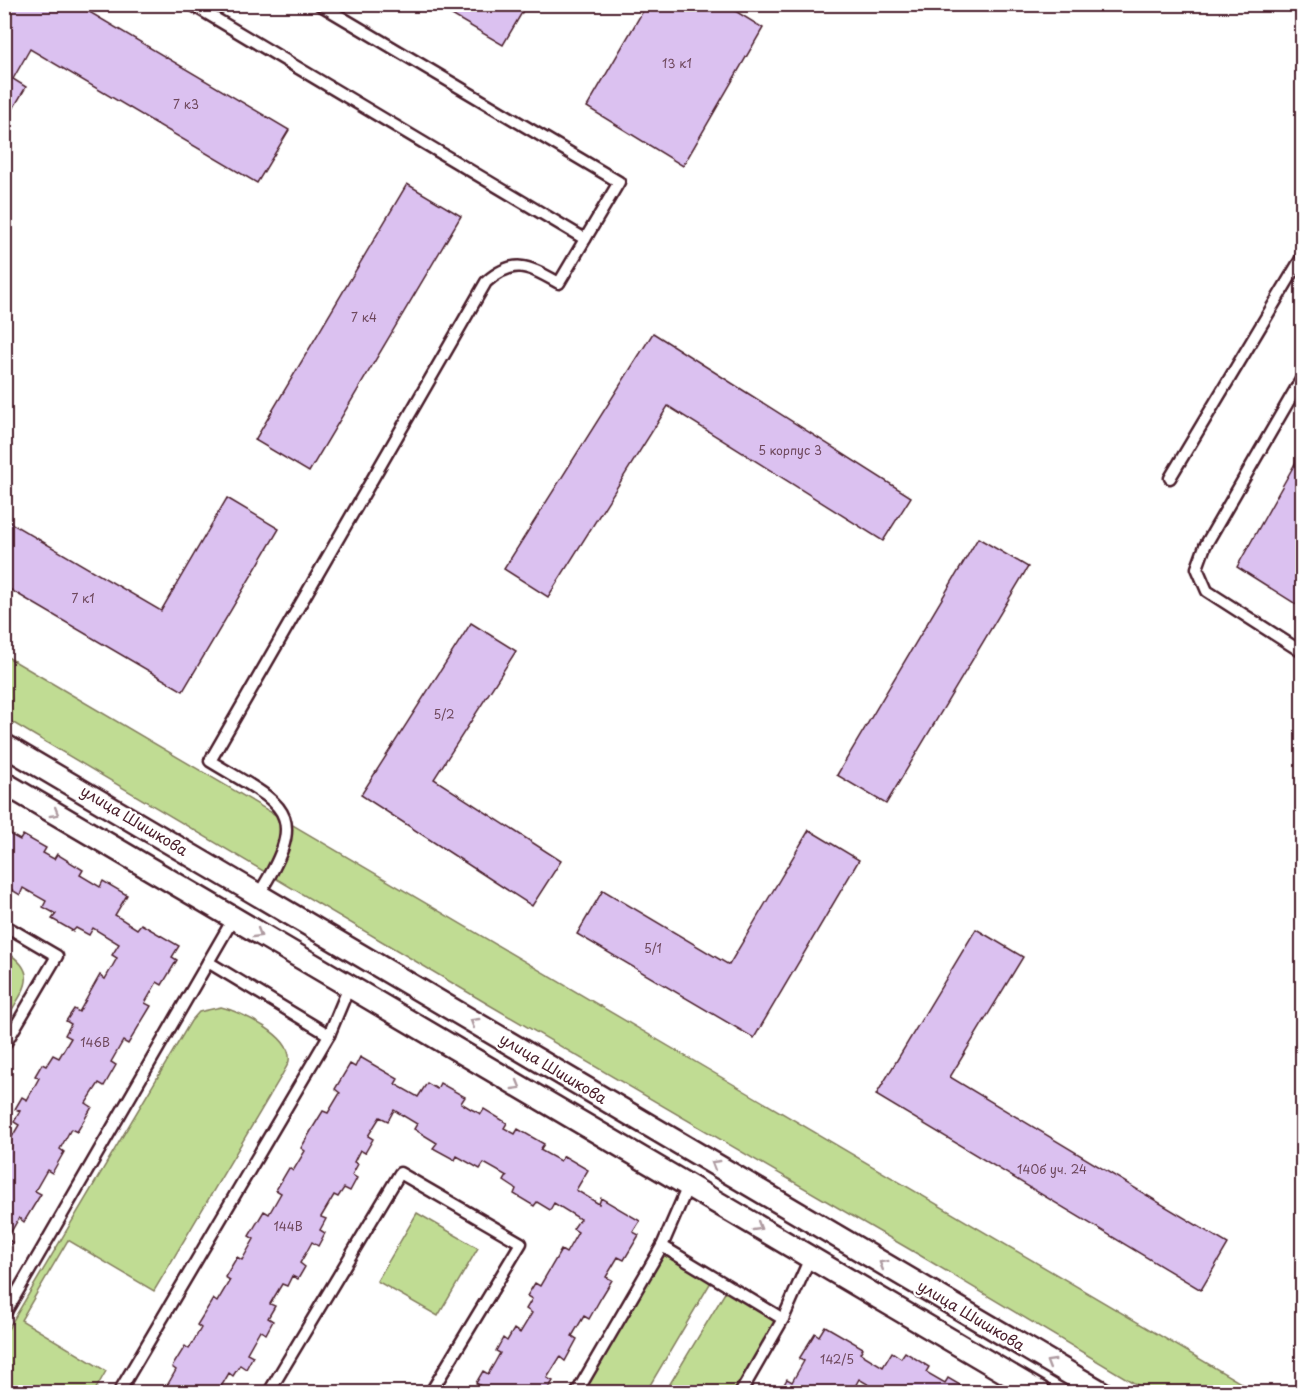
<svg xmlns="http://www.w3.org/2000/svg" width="1307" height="1397" viewBox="0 0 1307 1397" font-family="'Playpen Sans',sans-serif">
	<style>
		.green { fill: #c0dc93; stroke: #857e5f; stroke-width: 1.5 }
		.building { fill: #dbc1f0; stroke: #4a1f2b; stroke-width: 1.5 }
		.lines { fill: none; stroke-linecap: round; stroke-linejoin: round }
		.service-casing { stroke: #4a1f2b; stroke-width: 15 }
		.minor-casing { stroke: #4a1f2b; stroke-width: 26 }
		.service { stroke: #fff; stroke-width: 10 }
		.minor { stroke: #fff; stroke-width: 21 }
		.oneway { stroke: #ae9aa0 }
		.labels { text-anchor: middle; stroke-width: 4.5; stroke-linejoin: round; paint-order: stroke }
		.number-label { font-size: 12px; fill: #6e485c }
		.street-label { font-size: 15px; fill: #4a1f2b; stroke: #fff }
	</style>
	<rect width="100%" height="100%" fill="#fff"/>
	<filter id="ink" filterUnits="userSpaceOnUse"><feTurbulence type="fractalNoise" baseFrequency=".0167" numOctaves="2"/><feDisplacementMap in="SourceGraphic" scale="12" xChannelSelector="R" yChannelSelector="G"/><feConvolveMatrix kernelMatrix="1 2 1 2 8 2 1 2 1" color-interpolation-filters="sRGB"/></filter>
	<g filter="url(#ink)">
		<g class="green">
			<path d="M4 655 1256 1392H1149L921 1256 486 1003 5 718Z"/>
			<path d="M5 951C43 974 22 991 5 1021Z"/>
			<path d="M221 1007C241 1012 293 1036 289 1061 288 1065 284 1071 282 1075L154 1291 68 1240 21 1320 106 1371 94 1392H5V1334L191 1021 199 1012Z"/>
			<path d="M417 1213 478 1248 438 1316 377 1281Z"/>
			<path d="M662 1246 714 1277 646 1392H577Z"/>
			<path d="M729 1286 783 1319 741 1392H665Z"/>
		</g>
		<g class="building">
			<path d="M4 4H76L289 130 257 183 30 49 13 79 26 87 4 124Z"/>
			<path d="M433 4H527L503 45Z"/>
			<path d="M647 4H724L763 28 683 166 587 107Z"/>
			<path d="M407 184 461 216 309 472 255 440Z"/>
			<path d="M653 333 911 497 883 541 668 406 548 597 504 569Z"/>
			<path d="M1302 451V608L1237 567Z"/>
			<path d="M227 498 279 529 183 691 4 586V519L161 611Z"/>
			<path d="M978 538 1028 567 886 804 837 775Z"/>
			<path d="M471 623 516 651 434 779 561 861 532 906 361 795Z"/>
			<path d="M809 830 859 860 754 1038 577 934 603 890 729 965Z"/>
			<path d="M4 831 20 840 23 835 46 848 43 853 54 859 57 854 83 870 80 875 100 887 103 881 127 895 115 915 137 929 141 924 179 946 172 957 177 960 162 985 157 982 145 1003 151 1006 128 1044 123 1041 111 1062 116 1065 104 1086 99 1083 86 1103 92 1107 77 1132 71 1129 60 1149 64 1152 52 1173 47 1170 35 1191 41 1194 33 1207 24 1222 19 1218 7 1239 12 1242 4 1255V1146L6 1147 19 1125 14 1122 20 1111 15 1109 22 1097 27 1100 39 1078 35 1076 42 1064 46 1066 53 1055 59 1058 71 1038 65 1035 71 1024 66 1021 74 1009 79 1012 100 975 105 979 117 958 112 955 119 944 93 928 89 935 76 928 73 931 52 919 56 914 43 907 46 901 23 888 20 895 4 885Z"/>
			<path d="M976 929 1023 957 950 1077 1228 1244 1201 1290 876 1095Z"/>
			<path d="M360 1057 398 1079 395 1084 418 1097 427 1083 437 1089 440 1083 465 1097 461 1103 471 1109 481 1114 484 1109 507 1123 504 1128 515 1134 518 1129 544 1144 540 1150 560 1161 564 1156 588 1170 576 1190 599 1204 601 1198 640 1221 633 1232 639 1235 624 1260 618 1257 606 1277 612 1280 601 1298 589 1319 584 1316 572 1336 577 1339 565 1361 560 1357 547 1378 553 1381 546 1392H477L481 1386 476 1383 483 1371 488 1374 494 1364 500 1353 496 1351 503 1338 507 1341 514 1329 520 1333 532 1313 526 1309 532 1299 527 1296 535 1283 540 1286 561 1250 566 1253 578 1232 573 1229 580 1219 554 1203 550 1210 537 1202 534 1206 514 1194 516 1189 504 1181 507 1176 484 1163 480 1169 457 1156 455 1160 433 1148 437 1143 414 1129 417 1124 394 1110 388 1121 380 1117 368 1136 373 1139 365 1153 360 1150 354 1162 358 1164 352 1175 357 1178 350 1191 344 1188 338 1197 334 1195 321 1217 326 1219 320 1230 325 1233 318 1246 312 1242 306 1253 300 1263 305 1267 298 1279 292 1276 287 1286 282 1284 270 1304 275 1306 268 1318 273 1321 266 1334 260 1330 247 1353 253 1356 246 1369 240 1365 233 1376 229 1373 218 1392H157L160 1388 164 1391 176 1370 172 1367 185 1346 189 1349 201 1328 197 1325 213 1299 217 1302 230 1280 225 1277 237 1257 242 1260 254 1239 249 1236 264 1211 269 1214 281 1193 276 1190 289 1168 293 1171 305 1151 301 1148 312 1129 323 1111 328 1113 340 1093 335 1089 350 1064 355 1067Z"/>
			<path d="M825 1326 863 1348 860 1353 883 1367 892 1352 901 1358 905 1352 929 1367 926 1372 945 1383 948 1378 972 1392H881L859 1379 853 1390 845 1385 840 1392H780L787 1379 792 1382 804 1361 799 1359 815 1333 819 1336Z"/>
		</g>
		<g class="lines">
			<defs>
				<g id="service">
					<path d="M191 4 585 239"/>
					<path d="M1302 378 1205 546 1197 568 1207 591 1302 652"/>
					<path d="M1170 478 1302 257"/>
					<path d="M258 895C313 809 282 805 210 761L486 282C515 257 528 266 559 283L619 182 319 4"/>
					<path d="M4 925 57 956 4 1046"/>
					<path d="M208 962 329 1035"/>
					<path d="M662 1246 783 1319"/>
					<path d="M4 1315 233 919"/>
					<path d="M119 1392 329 1035 349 987"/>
					<path d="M269 1392 400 1173 521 1243 431 1392"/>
					<path d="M577 1392 662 1246 688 1186"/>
					<path d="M741 1392 783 1319 810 1258"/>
				</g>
				<g id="minor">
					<path d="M4 745 1101 1392"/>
					<path d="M4 783 1039 1392"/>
				</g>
			</defs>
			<use href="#service" class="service-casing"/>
			<use href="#minor" class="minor-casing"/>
			<use href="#service" class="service"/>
			<use href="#minor" class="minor"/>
		</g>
		<defs><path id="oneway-chevron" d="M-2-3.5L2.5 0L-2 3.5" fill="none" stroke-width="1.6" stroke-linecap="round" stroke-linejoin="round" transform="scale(1.5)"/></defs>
		<g class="oneway">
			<use href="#oneway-chevron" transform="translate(55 813) rotate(31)"/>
			<use href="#oneway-chevron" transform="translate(258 934) rotate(30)"/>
			<use href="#oneway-chevron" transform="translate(474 1022) rotate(-149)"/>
			<use href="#oneway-chevron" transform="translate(517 1086) rotate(30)"/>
			<use href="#oneway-chevron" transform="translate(715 1164) rotate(-149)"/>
			<use href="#oneway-chevron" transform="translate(758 1227) rotate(31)"/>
			<use href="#oneway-chevron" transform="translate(883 1264) rotate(-149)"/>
			<use href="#oneway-chevron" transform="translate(1050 1363) rotate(-149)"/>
		</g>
	</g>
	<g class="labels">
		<g class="number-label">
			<text x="677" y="68">13 к1</text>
			<text x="186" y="109">7 к3</text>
			<text x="364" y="322">7 к4</text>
			<text x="790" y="455">5 корпус 3</text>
			<text x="83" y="603">7 к1</text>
			<text x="444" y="719">5/2</text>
			<text x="653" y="953">5/1</text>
			<text x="95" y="1047">146В</text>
			<text x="1052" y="1174">140б уч. 24</text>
			<text x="288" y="1231">144В</text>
			<text x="837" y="1364">142/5</text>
		</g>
		<g class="street-label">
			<text transform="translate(134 821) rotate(31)" y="5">улица Шишкова</text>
			<text transform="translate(553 1069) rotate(31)" y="5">улица Шишкова</text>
			<text transform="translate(971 1316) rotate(31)" y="5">улица Шишкова</text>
		</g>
	</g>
	<rect width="1307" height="1397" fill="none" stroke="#fff" stroke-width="24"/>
	<rect x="12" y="12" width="1283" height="1373" fill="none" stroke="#4a1f2b" stroke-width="2" filter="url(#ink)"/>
</svg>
